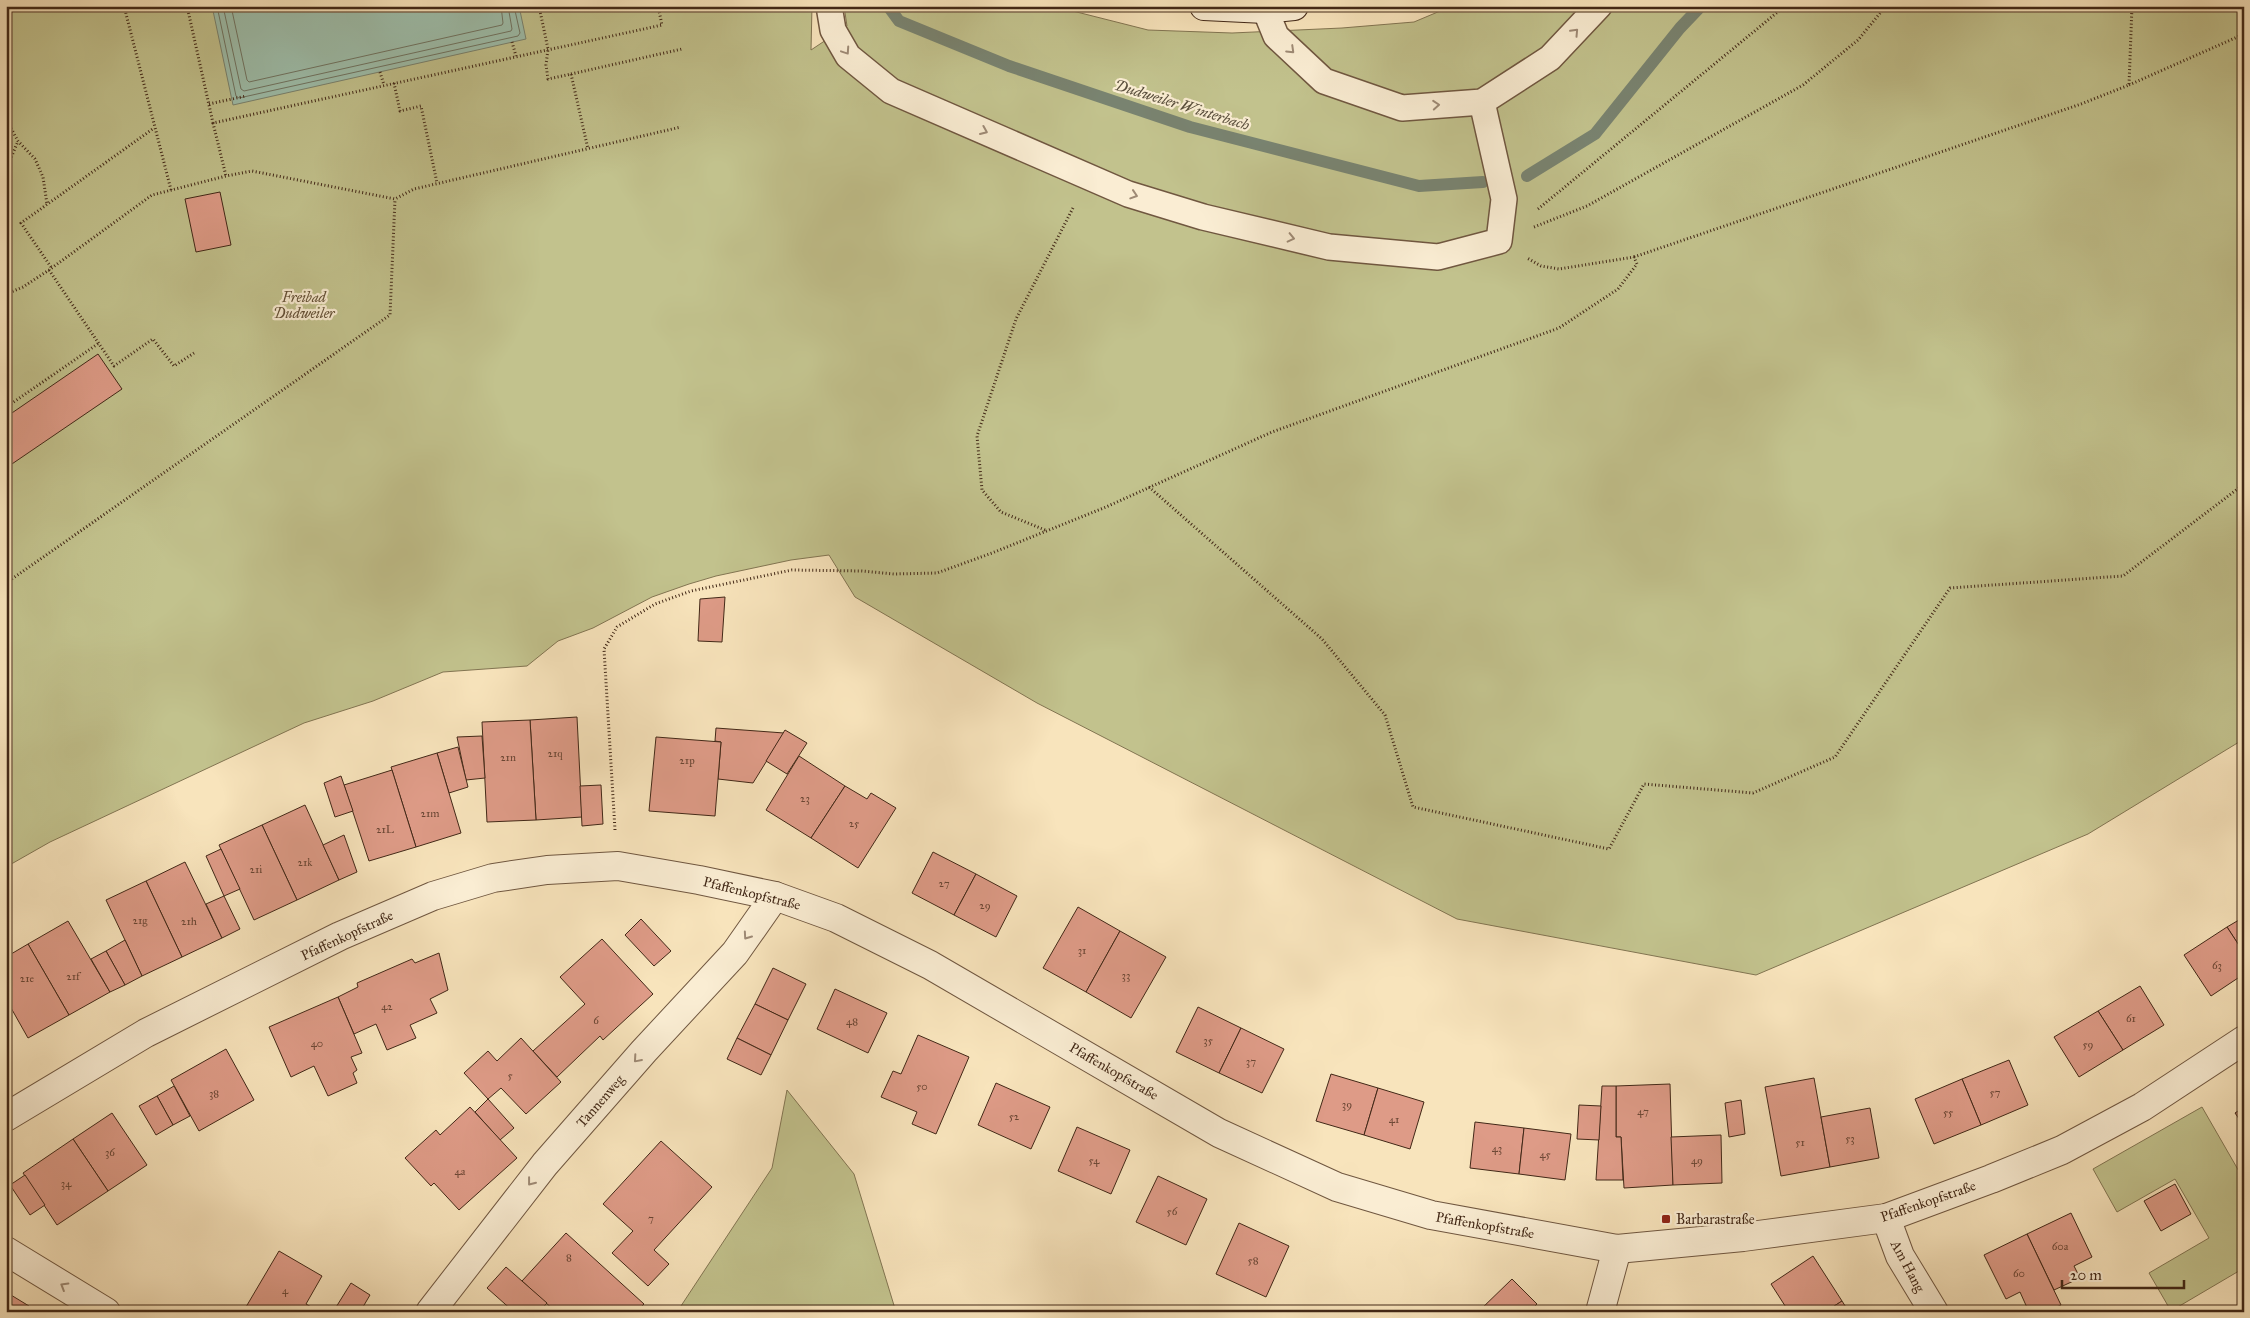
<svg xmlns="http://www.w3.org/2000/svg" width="2250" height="1318" viewBox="0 0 2250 1318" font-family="'IM FELL Great Primer',serif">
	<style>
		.green { fill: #c2c28d; stroke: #827552 }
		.water { fill: #9ebfac; stroke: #798370 }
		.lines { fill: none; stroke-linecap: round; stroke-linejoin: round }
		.shore { stroke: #707462; stroke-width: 1 }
		.stream { stroke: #798370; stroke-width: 12 }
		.building { fill: #de9b87; stroke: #422817 }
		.service-casing { stroke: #705740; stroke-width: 28 }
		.minor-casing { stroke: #705740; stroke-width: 30 }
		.secondary-casing { stroke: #422817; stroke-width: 30 }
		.path { stroke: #422817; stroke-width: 3; stroke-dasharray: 1 2.5; stroke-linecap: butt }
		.service { stroke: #faedd3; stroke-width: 25 }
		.minor { stroke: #faedd3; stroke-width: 28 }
		.secondary { stroke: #faedd3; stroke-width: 28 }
		.oneway { stroke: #9e8a75 }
		.poi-dot { fill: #8f2418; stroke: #faedd3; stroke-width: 2 }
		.labels { text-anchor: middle; stroke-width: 4.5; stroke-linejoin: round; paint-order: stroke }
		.number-label { font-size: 11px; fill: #694533 }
		.park-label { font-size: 14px; font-style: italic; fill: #624e34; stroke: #faedd3 }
		.street-label { font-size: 14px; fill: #422817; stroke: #faedd3 }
		.poi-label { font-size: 14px; fill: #422817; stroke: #faedd3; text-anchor: start }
		.water-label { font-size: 15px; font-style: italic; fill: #594e3c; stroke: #faedd3 }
	</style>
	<rect width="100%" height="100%" fill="#f8e4bc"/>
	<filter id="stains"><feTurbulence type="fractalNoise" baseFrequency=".004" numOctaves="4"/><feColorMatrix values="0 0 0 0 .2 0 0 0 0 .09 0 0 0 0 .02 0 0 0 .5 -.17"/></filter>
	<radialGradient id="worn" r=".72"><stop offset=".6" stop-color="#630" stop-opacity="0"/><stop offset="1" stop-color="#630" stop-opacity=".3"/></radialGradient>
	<g class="green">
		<path d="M6 6H812L811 50 847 26 844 6H1053L1148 30 1232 33 1342 28 1414 22 1452 6H2244V739L2088 834 1756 975 1457 919 1037 703 855 597 829 555 791 560 716 576 689 584 652 597 593 628 558 641 527 666 443 672 373 701 304 723 50 842 6 867Z"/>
		<path d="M787 1090 854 1174 896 1312H677L772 1168Z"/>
		<path d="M2202 1107 2244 1180V1268L2171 1311 2149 1273 2209 1238 2175 1179 2117 1212 2093 1169Z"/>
	</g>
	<path class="water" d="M212 6H519L526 39 233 105Z"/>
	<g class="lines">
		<g class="shore">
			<path d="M217 6 236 96 239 98 518 36 520 33 514 6"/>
			<path d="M223 6 241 89 244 91 511 31 512 29 508 6"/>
			<path d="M231 6 247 80 249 82 502 25 503 23 501 6"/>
		</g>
		<g class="stream">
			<path d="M888 6 899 21 1009 66 1190 127 1419 186 1483 182"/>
			<path d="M1527 176 1595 134 1680 28 1701 6"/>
		</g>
	</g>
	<g class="building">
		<path d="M220 192 231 245 196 252 185 199Z"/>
		<path d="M98 354 122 389 6 468V417Z"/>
		<path d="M725 597 722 642 698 641 700 599Z"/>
		<path d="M577 717 582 817 536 820 530 720Z"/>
		<path d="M530 720 536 820 487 822 482 722Z"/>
		<path d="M716 728 784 733 753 783 718 779 721 742 715 741Z"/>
		<path d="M785 730 807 743 787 774 766 761Z"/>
		<path d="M482 736 485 778 466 780 457 737Z"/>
		<path d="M656 737 721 742 715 816 649 811Z"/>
		<path d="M458 747 468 787 449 793 437 753Z"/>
		<path d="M437 753 461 833 416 847 391 767Z"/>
		<path d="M799 756 845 786 811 838 766 810Z"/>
		<path d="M392 770 416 847 369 861 344 785Z"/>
		<path d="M341 776 353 811 335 817 324 783Z"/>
		<path d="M601 785 603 824 582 826 580 786Z"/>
		<path d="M845 786 867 799 871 793 896 808 858 868 811 838Z"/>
		<path d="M305 805 339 880 297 900 262 825Z"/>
		<path d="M262 825 297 900 254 920 219 845Z"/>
		<path d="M344 835 357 872 339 880 323 845Z"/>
		<path d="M221 849 240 889 224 896 206 856Z"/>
		<path d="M933 852 976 874 954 915 912 893Z"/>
		<path d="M185 862 222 938 182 957 146 881Z"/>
		<path d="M976 874 1017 896 996 937 954 915Z"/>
		<path d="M146 881 182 957 142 976 106 900Z"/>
		<path d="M224 896 240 929 222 938 206 904Z"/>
		<path d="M1078 907 1120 931 1086 992 1043 968Z"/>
		<path d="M2244 917V953L2227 927Z"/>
		<path d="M641 919 671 951 654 966 625 935Z"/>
		<path d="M68 921 110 992 69 1015 28 944Z"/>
		<path d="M2227 927 2244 953V974L2211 996 2184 955Z"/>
		<path d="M1120 931 1166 957 1131 1018 1086 992Z"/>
		<path d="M602 939 653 994 603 1040 600 1036 557 1077 533 1051 585 1004 560 977Z"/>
		<path d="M125 940 142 976 125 985 106 951Z"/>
		<path d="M28 944 69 1015 28 1038 6 999V957Z"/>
		<path d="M106 951 125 985 110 992 91 959Z"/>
		<path d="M439 953 448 990 430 999 437 1013 410 1025 416 1038 387 1050 376 1024 354 1034 338 997 358 987 357 983 412 959 415 963Z"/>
		<path d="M773 968 806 984 788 1020 755 1004Z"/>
		<path d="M2140 986 2164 1025 2123 1050 2098 1011Z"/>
		<path d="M835 989 887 1013 868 1053 817 1029Z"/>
		<path d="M338 997 362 1053 351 1057 357 1070 353 1073 357 1083 328 1096 314 1066 291 1077 269 1027Z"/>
		<path d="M755 1004 788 1020 771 1055 737 1038Z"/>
		<path d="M1198 1007 1241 1028 1219 1073 1176 1052Z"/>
		<path d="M2098 1011 2123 1050 2079 1077 2054 1037Z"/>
		<path d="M1241 1028 1284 1049 1262 1093 1219 1073Z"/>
		<path d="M918 1035 969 1057 936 1134 912 1124 917 1112 881 1097 893 1071 901 1074Z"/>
		<path d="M521 1038 561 1082 526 1114 501 1088 488 1099 464 1073 488 1051 497 1061Z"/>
		<path d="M737 1038 771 1055 761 1075 727 1059Z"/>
		<path d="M226 1049 254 1100 199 1131 171 1080Z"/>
		<path d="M2009 1060 2028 1105 1981 1125 1962 1079Z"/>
		<path d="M1331 1074 1378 1088 1364 1135 1316 1121Z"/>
		<path d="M1814 1078 1830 1167 1781 1176 1765 1087Z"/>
		<path d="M1962 1079 1981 1125 1934 1144 1915 1099Z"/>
		<path d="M996 1083 1050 1107 1031 1149 978 1125Z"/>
		<path d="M1670 1084 1673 1185 1624 1188 1621 1137H1616V1086Z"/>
		<path d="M174 1086 190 1116 173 1125 157 1096Z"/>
		<path d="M1602 1086H1616V1137H1621L1623 1180H1596Z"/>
		<path d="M1378 1088 1424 1102 1410 1149 1364 1135Z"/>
		<path d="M157 1096 173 1125 156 1135 139 1106Z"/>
		<path d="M488 1099 514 1128 500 1140 475 1112Z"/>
		<path d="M1741 1100 1745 1134 1729 1137 1725 1103Z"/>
		<path d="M1579 1105 1601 1106 1599 1140 1577 1139Z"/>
		<path d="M470 1107 517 1158 459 1210 434 1183 431 1186 405 1158 436 1130 440 1135Z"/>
		<path d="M2244 1107V1126L2235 1113Z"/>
		<path d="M1870 1108 1879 1158 1830 1167 1821 1117Z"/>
		<path d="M112 1113 147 1165 108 1191 73 1139Z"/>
		<path d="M1475 1122 1524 1128 1519 1174 1470 1168Z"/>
		<path d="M1077 1127 1130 1150 1111 1194 1058 1171Z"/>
		<path d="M1524 1128 1571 1134 1565 1180 1519 1174Z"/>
		<path d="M1721 1135 1722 1183 1673 1185 1671 1137Z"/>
		<path d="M73 1139 108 1191 57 1225 23 1173Z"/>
		<path d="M661 1141 712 1187 654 1250 669 1264 648 1286 612 1253 633 1231 603 1204Z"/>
		<path d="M25 1175 45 1205 30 1215 10 1185Z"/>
		<path d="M1158 1176 1207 1199 1186 1245 1136 1222Z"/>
		<path d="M2175 1184 2191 1214 2161 1231 2144 1201Z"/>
		<path d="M2071 1213 2092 1257 2074 1266 2080 1278 2054 1290 2027 1234Z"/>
		<path d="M1239 1223 1289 1246 1266 1297 1216 1274Z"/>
		<path d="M566 1233 644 1304 636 1312H589L586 1308 583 1312H556L522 1281Z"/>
		<path d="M2027 1234 2061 1305 2046 1312H2029L2020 1292 2006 1299 1984 1255Z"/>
		<path d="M279 1251 322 1276 306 1304 320 1312H243Z"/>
		<path d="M1813 1256 1842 1301 1825 1312H1789L1771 1284Z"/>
		<path d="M506 1267 547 1303 539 1312H514L487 1288Z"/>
		<path d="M1512 1279 1537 1304 1529 1312H1478Z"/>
		<path d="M351 1283 370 1295 360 1312H333Z"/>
		<path d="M6 1292 29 1306 25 1312H6Z"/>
		<path d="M1842 1301 1849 1312H1825Z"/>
	</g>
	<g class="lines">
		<defs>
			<g id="service">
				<path d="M829 6 833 30 848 56 891 91 1128 194 1203 217 1329 247 1438 257 1499 241 1504 199 1482 102"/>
				<path d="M1265 9 1276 36 1324 81 1402 108 1482 102 1550 58 1599 6"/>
			</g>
			<g id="minor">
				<path d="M6 1117 146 1033 340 936 433 896 493 878 547 870 618 866 699 880 775 896 836 918 930 965 1219 1133 1337 1187 1431 1215 1617 1249 1743 1237 1886 1218 1991 1179 2062 1150 2142 1107 2244 1040"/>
				<path d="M1886 1218 1900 1256 1934 1312"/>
				<path d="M6 1251 106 1312"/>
				<path d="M430 1312 545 1164 644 1051 735 953 775 896"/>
				<path d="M1600 1312 1617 1249"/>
			</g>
			<path id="secondary" d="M1204 6 1265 9 1294 6"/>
		</defs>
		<use href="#service" class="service-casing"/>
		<use href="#minor" class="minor-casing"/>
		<use href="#secondary" class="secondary-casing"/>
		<g class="path">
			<path d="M124 6 171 190"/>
			<path d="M187 6 213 123 662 25 658 6"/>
			<path d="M539 6 548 49 546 65 548 79 571 74 588 149"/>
			<path d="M6 10 21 6"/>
			<path d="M6 22 10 34 6 54"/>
			<path d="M512 42 516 56"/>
			<path d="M380 72 384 85"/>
			<path d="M571 74 682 49"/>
			<path d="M394 83 400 111 421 106 437 183"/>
			<path d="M2129 85 2244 34"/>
			<path d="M209 104 246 96"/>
			<path d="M6 119 18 141 35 159 43 177 47 204"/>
			<path d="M213 123 226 176"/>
			<path d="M6 170 18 141"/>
			<path d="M1538 209 1785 6"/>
			<path d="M1534 227 1587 206 1803 85 1858 40 1886 6"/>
			<path d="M1634 257 2081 104 2129 85 2132 6"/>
			<path d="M51 267 21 223 154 128"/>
			<path d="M49 270 114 366 153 339 174 366 194 353"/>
			<path d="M6 294 23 287 49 270 152 195 226 176 252 171 395 199 414 189 681 127"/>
			<path d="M6 403 8 406 99 343"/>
			<path d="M1149 487 1322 639 1385 715 1413 807 1609 849 1644 784 1753 793 1835 757 1950 588 2123 576 2244 484"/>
			<path d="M1045 530 1001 512 982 490 977 436 1016 319 1074 206"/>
			<path d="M6 583 390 315 395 199"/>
			<path d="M615 830 604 649 617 627 655 604 691 591 792 570 862 571 894 574 937 573 992 553 1106 507 1272 432 1559 328 1618 289 1637 264 1634 257 1559 269 1541 266 1527 258"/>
		</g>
		<use href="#service" class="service"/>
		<use href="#minor" class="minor"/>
		<use href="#secondary" class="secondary"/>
	</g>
	<defs><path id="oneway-chevron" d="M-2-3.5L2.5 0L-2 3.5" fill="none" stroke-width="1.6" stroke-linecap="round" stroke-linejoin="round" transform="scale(1.25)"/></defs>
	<g class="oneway">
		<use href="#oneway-chevron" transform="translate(1575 32) rotate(-47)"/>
		<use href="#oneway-chevron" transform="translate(1291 50) rotate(44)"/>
		<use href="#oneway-chevron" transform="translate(846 51) rotate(56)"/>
		<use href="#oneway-chevron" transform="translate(1436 105) rotate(-4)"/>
		<use href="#oneway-chevron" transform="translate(984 131) rotate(23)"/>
		<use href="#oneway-chevron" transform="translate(1134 195) rotate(18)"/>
		<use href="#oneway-chevron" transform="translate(1291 238) rotate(13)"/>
		<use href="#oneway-chevron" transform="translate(747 936) rotate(125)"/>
		<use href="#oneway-chevron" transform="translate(637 1059) rotate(131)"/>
		<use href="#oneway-chevron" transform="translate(531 1182) rotate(128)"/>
		<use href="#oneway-chevron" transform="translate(64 1286) rotate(-149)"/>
	</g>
	<rect class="poi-dot" x="1661" y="1214" width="10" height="10" rx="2.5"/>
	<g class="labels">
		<g class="number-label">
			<text x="555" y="757">21q</text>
			<text x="508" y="761">21n</text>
			<text x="687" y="764">21p</text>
			<text x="805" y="802">23</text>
			<text x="430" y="817">21m</text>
			<text x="854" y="827">25</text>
			<text x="385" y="833">21L</text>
			<text x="305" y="866">21k</text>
			<text x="256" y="873">21i</text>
			<text x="944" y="887">27</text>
			<text x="985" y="909">29</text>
			<text x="140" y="924">21g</text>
			<text x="189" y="925">21h</text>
			<text x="1082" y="954">31</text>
			<text x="2217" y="969">63</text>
			<text x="1126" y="979">33</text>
			<text x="73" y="980">21f</text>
			<text x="27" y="982">21e</text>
			<text x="387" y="1010">42</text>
			<text x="2131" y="1022">61</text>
			<text x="596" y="1024">6</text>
			<text x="852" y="1025">48</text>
			<text x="1208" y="1044">35</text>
			<text x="317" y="1047">40</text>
			<text x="2088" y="1048">59</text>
			<text x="1251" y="1065">37</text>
			<text x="510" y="1079">5</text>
			<text x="922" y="1090">50</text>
			<text x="1995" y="1096">57</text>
			<text x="214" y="1097">38</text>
			<text x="1347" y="1108">39</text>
			<text x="1643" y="1115">47</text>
			<text x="1948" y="1116">55</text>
			<text x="1014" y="1120">52</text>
			<text x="1394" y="1123">41</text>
			<text x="1850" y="1142">53</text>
			<text x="1800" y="1146">51</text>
			<text x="1497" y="1152">43</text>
			<text x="110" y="1156">36</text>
			<text x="1545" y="1158">45</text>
			<text x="1094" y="1164">54</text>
			<text x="1697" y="1164">49</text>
			<text x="460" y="1175">4a</text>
			<text x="66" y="1187">34</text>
			<text x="1172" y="1215">56</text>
			<text x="651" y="1222">7</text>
			<text x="2060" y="1250">60a</text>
			<text x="569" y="1261">8</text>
			<text x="1253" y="1264">58</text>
			<text x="2019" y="1277">60</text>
			<text x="285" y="1294">4</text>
		</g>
		<g class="park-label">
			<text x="304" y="302">Freibad<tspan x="304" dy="16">Dudweiler</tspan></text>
		</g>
		<g class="street-label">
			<text transform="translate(752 893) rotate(14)" y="5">Pfaffenkopfstraße</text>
			<text transform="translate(347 935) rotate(-25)" y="5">Pfaffenkopfstraße</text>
			<text transform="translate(1114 1071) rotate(30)" y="5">Pfaffenkopfstraße</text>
			<text transform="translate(600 1101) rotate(-49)" y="5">Tannenweg</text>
			<text transform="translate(1928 1201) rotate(-19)" y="5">Pfaffenkopfstraße</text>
			<text transform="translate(1485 1225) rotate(10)" y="5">Pfaffenkopfstraße</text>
			<text transform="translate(1908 1266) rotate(62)" y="5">Am Hang</text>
		</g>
		<g class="poi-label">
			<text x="1676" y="1224">Barbarastraße</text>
		</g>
		<g class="water-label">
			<text transform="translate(1182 105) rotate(17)" y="5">Dudweiler Winterbach</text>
		</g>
	</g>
	<rect width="2250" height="1318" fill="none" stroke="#f8e4bc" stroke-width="25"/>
	<rect x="8" y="8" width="2235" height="1303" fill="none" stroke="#422817" stroke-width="2.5"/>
	<rect x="12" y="12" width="2225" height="1293" fill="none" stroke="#422817"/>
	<path d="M2062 1280v8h122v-8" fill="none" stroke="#422817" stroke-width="2.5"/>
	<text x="2070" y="1280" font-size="15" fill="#422817" stroke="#faedd3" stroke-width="4" paint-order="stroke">20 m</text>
	<rect width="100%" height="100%" filter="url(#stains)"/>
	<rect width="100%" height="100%" fill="url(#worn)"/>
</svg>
